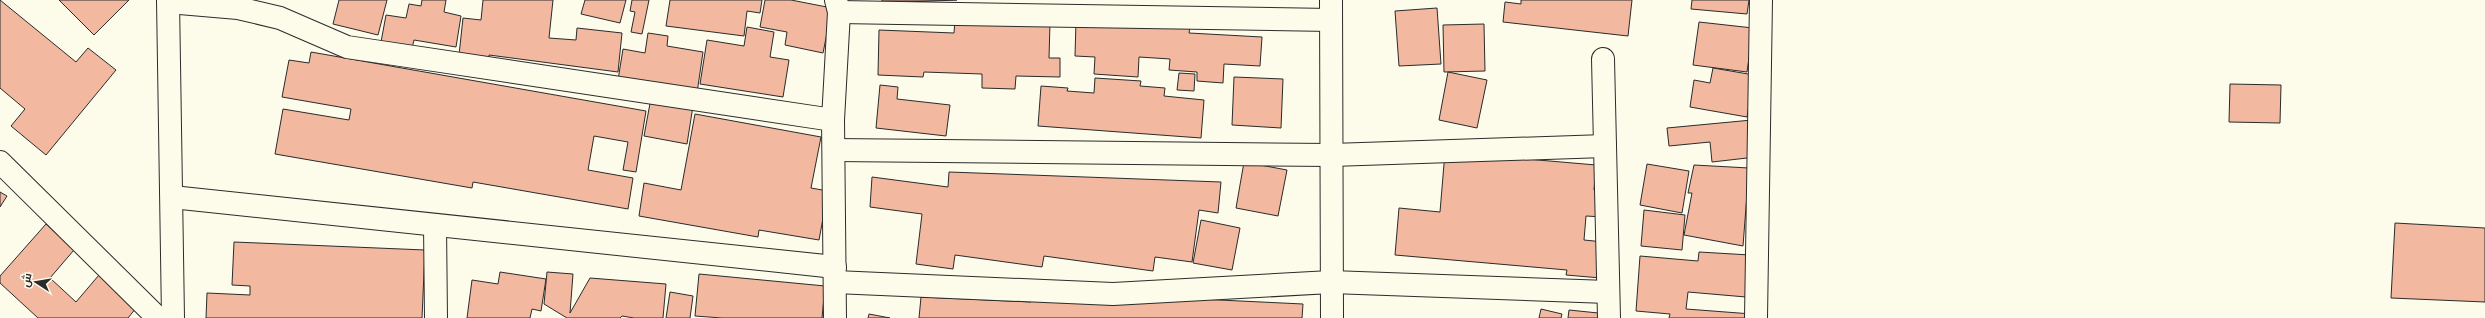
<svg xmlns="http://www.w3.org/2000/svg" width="2485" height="318" viewBox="0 0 2485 318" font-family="Manrope,Cairo,sans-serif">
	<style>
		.building { fill: #f2b8a0; stroke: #2b2b2b }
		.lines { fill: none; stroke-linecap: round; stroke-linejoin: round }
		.minor-casing { stroke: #2b2b2b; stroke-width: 24 }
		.minor { stroke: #fdfbea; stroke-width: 22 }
	</style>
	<rect width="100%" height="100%" fill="#fdfbea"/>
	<g class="building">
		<path d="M0 0 76 62 88 48 116 70 46 155 11 126 25 109 0 88Z"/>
		<path d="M59 0H129L94 35Z"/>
		<path d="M339 0H387L378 35 333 24Z"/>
		<path d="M422 0H446L444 12 461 16 456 47 414 40 412 48 381 42 386 15 406 18 409 4 421 6Z"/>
		<path d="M483 0H553L549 38 576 40 577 28 622 33 618 72 489 55V58L459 55 463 18 481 20Z"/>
		<path d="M585 0H626L620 23 581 14Z"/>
		<path d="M632 0H649L642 34 631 32 635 12 630 11Z"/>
		<path d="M670 0H762L760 13 747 11 744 36 666 26Z"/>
		<path d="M765 0H791L832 8 823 53 785 45 787 32 760 27Z"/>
		<path d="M882 0H957L882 3Z"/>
		<path d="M1521 0H1632L1628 36 1503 22 1505 2 1521 4Z"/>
		<path d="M1692 0H1749L1747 14 1691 9Z"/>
		<path d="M1437 8 1441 64 1399 66 1395 11Z"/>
		<path d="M955 20 1050 23 1049 58H1060V77L1016 76 1015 89 982 88V74L924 72 923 77 878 75 879 30 954 33Z"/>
		<path d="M1076 21 1190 27 1189 33 1262 37 1260 66 1224 64 1223 83 1197 81V72L1169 70 1170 59 1139 57 1138 77 1094 74 1095 57 1075 56Z"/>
		<path d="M1699 22 1753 28 1747 72 1693 65Z"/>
		<path d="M1484 24 1485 71 1444 72 1443 25Z"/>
		<path d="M747 27 774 32 770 57 789 60 783 97 700 84 707 40 744 46Z"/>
		<path d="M648 33 668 36 667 46 703 52 697 93 618 80 623 49 645 53Z"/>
		<path d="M311 52 646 111 636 172 623 170 628 142 594 136 588 170 633 178 628 209 473 182 472 188 275 154 283 109 349 120 351 109 282 97 289 60 309 63Z"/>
		<path d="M1713 68 1754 75 1747 117 1690 107 1694 80 1710 83Z"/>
		<path d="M1448 72 1487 80 1477 128 1439 120Z"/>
		<path d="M1179 73 1195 74 1194 91 1177 90Z"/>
		<path d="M1234 77 1283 79 1281 128 1232 125Z"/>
		<path d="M1095 78 1141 81 1140 86 1165 88 1164 96 1204 100 1201 138 1038 126 1041 86 1068 88 1067 91 1094 93Z"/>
		<path d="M2230 84 2281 85 2280 123 2229 122Z"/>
		<path d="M880 85 898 87 897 99 950 105 946 136 876 128Z"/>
		<path d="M651 98 693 106 687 144 644 136Z"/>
		<path d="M695 114 821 137 811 188 828 191 819 240 759 230 758 237 639 216 644 183 681 190Z"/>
		<path d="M1752 120 1756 157 1712 162 1710 142 1669 146 1667 128Z"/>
		<path d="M1445 152 1596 165 1594 190 1604 191 1603 217 1586 216 1584 240 1604 242 1601 278 1566 275 1567 270 1395 255 1399 208 1440 212Z"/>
		<path d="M1244 162 1287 170 1278 216 1236 208Z"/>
		<path d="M1647 164 1689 171 1682 213 1640 205Z"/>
		<path d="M1694 165 1749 168 1743 246 1684 235 1692 193H1688Z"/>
		<path d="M949 172 1221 182 1218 213 1199 210 1192 262 1155 257 1153 271 1044 256 1042 267 955 255 953 269 916 264 922 214 870 207 872 177 948 187Z"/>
		<path d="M0 192 7 196 0 207Z"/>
		<path d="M1644 210 1685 215 1682 250 1641 246Z"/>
		<path d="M1201 220 1240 228 1232 270 1193 263Z"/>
		<path d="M2395 223 2485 228V302L2391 298Z"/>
		<path d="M46 224 74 250 50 278 76 302 99 275 136 308 128 318H38L0 283V276Z"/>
		<path d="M234 242 425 250 422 318H206L207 293 250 295V286L232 285Z"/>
		<path d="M1699 252 1750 255 1746 297 1688 292 1686 309 1752 314V318H1669L1670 314 1636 311 1640 256 1698 261Z"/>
		<path d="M500 272 546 279 541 311 532 309 530 318H467L472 280 498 284Z"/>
		<path d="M547 272 573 274 570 313 590 278 666 284 663 318H634L622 316 620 318H567L544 304Z"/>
		<path d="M699 274 825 286 822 318H722L695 316Z"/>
		<path d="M1031 291 1303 304 1302 318H919L921 297 1031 302Z"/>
		<path d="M670 292 693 296 690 318H666Z"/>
		<path d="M1541 309 1562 314 1561 318H1539Z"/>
		<path d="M1569 310 1608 314V318H1568Z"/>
		<path d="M869 314 890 318H868Z"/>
	</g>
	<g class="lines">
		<defs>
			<g id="minor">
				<path d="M168 0 173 318"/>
				<path d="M1331 0 1332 318"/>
				<path d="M168 2 238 8 280 18 347 47 833 120"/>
				<path d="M839 12 1331 20"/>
				<path d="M1603 59 1609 318"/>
				<path d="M834 150 1332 155 1605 146"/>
				<path d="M0 162 158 318"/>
				<path d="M172 197 835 267"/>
				<path d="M435 225 436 318"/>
				<path d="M835 282 1113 294 1331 282 1608 292"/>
				<path d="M835 318 833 120 839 12 836 0"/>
				<path d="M1756 318 1761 0"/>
			</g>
		</defs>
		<use href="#minor" class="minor-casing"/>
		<use href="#minor" class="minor"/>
	</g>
	<g transform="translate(36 282) rotate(282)" stroke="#fdfbea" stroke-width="3" paint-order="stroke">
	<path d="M0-3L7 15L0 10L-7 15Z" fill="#2b2b2b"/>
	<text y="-6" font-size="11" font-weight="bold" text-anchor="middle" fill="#2b2b2b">ش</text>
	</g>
</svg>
